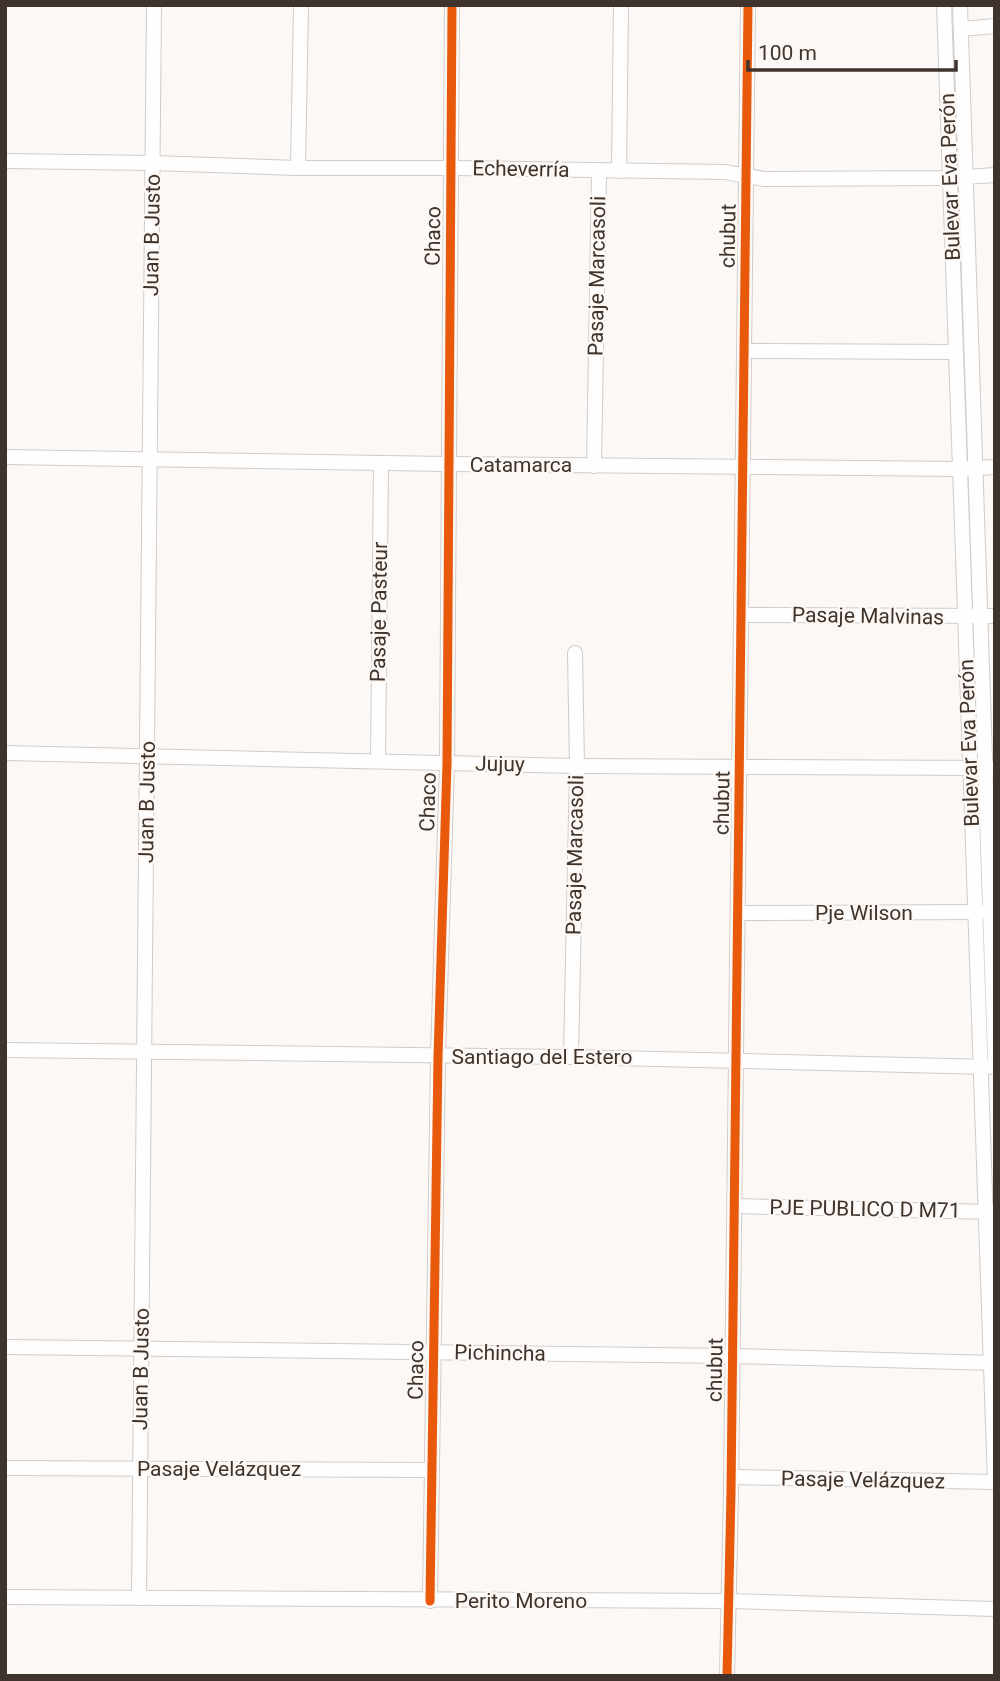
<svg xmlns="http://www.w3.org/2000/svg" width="1000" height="1681" viewBox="0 0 1000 1681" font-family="Roboto,sans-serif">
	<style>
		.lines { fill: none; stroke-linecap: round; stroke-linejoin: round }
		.minor-casing { stroke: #d2cbc7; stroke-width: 16 }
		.minor { stroke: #fefefe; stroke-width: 14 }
		.cycleway-casing { stroke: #fdf8f4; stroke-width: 13 }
		.cycleway { stroke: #e8590c; stroke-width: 9 }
		.labels { text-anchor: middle; stroke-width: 5; stroke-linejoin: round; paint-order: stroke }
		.street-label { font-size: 21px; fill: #3f342d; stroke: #fdf8f4 }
	</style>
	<rect width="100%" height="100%" fill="#fbf8f6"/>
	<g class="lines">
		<defs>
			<g id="minor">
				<path d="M944 5 995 1482"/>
				<path d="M960 5 995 1059"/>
				<path d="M961 29 995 26"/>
				<path d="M5 161 153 163 298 168H451L725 172 764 179 950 178 995 175"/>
				<path d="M298 168 301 5"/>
				<path d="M619 171 621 5"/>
				<path d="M745 351 956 352"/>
				<path d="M5 457 448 464 960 469 995 467"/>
				<path d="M594 466 599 171"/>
				<path d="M741 615 995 616"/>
				<path d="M5 753 577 766 995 768"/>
				<path d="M378 761 381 463"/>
				<path d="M738 913 981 912"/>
				<path d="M5 1050 571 1057 990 1067"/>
				<path d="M571 1057 577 766 575 653"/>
				<path d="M734 1206 992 1212"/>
				<path d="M5 1347 733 1356 995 1363"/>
				<path d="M5 1468 432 1470"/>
				<path d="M731 1477 995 1482"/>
				<path d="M5 1597 728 1601 995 1609"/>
				<path d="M139 1598 154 5"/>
				<path d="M430 1601 438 1057 447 763 452 5"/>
				<path d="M727 1676 731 1492 748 5"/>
			</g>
		</defs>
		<use href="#minor" class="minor-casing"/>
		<use href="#minor" class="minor"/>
		<defs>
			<g id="cycleway">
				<path d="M430 1601 438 1057 447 763 452 5"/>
				<path d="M727 1676 731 1492 748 5"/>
			</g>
		</defs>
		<use href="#cycleway" class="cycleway-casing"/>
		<use href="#cycleway" class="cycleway"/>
	</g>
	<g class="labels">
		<g class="street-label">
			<text transform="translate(521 169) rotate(1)" y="7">Echeverría</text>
			<text transform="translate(950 177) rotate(-92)" y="7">Bulevar Eva Perón</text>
			<text transform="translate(152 235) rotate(-89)" y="7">Juan B Justo</text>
			<text transform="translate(433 236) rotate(-89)" y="7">Chaco</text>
			<text transform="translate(728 236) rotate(-89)" y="7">chubut</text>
			<text transform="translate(597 276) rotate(-89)" y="7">Pasaje Marcasoli</text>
			<text x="521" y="472">Catamarca</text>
			<text transform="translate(379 612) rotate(-89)" y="7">Pasaje Pasteur</text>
			<text transform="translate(868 616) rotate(1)" y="7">Pasaje Malvinas</text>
			<text transform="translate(969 743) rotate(-92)" y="7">Bulevar Eva Perón</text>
			<text transform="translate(500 764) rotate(1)" y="7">Jujuy</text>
			<text transform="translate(147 802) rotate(-89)" y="7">Juan B Justo</text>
			<text transform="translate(428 802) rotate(-88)" y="7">Chaco</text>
			<text transform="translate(722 803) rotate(-89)" y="7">chubut</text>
			<text transform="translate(575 855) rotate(-89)" y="7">Pasaje Marcasoli</text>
			<text x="864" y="920">Pje Wilson</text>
			<text x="542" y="1064">Santiago del Estero</text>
			<text transform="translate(865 1209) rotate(1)" y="7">PJE PUBLICO D M71</text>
			<text transform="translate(500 1353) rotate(1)" y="7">Pichincha</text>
			<text transform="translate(141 1369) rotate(-89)" y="7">Juan B Justo</text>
			<text transform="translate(416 1370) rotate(-89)" y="7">Chaco</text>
			<text transform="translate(715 1370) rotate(-89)" y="7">chubut</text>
			<text x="219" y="1476">Pasaje Velázquez</text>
			<text transform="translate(863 1480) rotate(1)" y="7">Pasaje Velázquez</text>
			<text x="521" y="1608">Perito Moreno</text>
		</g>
	</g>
	<rect width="1000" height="1681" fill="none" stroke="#3f342d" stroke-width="14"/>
	<path d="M748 60v10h208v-10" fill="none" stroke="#3f342d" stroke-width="3.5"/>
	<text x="758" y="60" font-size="21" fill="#3f342d" stroke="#fdf8f4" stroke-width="5" paint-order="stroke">100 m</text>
</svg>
